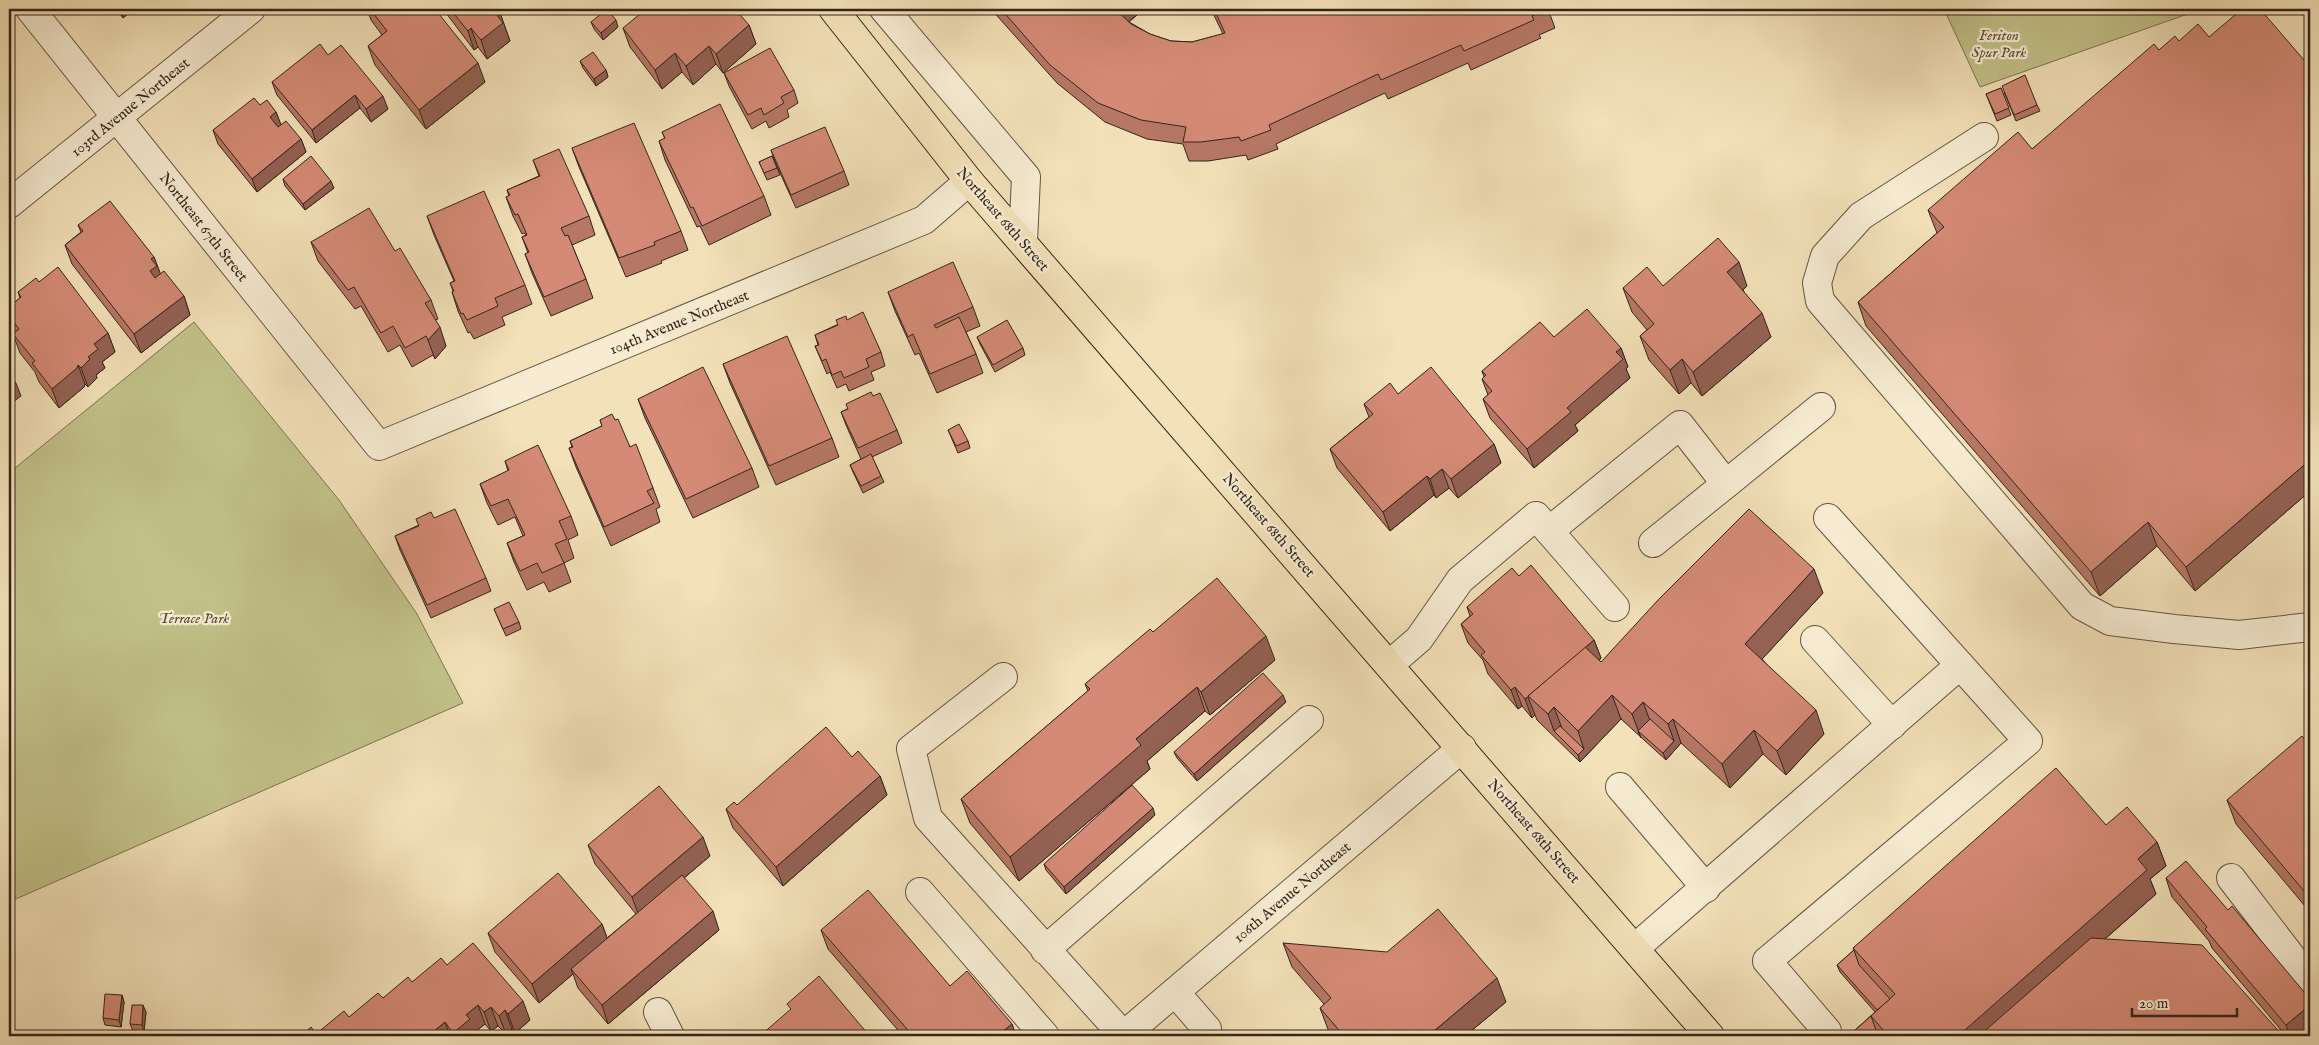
<svg xmlns="http://www.w3.org/2000/svg" width="2319" height="1045" viewBox="0 0 2319 1045" font-family="'IM FELL English',serif">
	<style>
		.green { fill: #c2c18a; stroke: #7b7352 }
		.lines { fill: none; stroke-linecap: round; stroke-linejoin: round }
		.minor-casing { stroke: #645442; stroke-width: 30 }
		.major-casing { stroke: #34251b; stroke-width: 30 }
		.minor { stroke: #f7ecd2; stroke-width: 28 }
		.major { stroke: #f3e1b9; stroke-width: 28 }
		.wall { fill: #b67765; stroke: #34251b }
		.shaded-wall { fill: #946153; stroke: #34251b }
		.building { fill: #d48a76; stroke: #34251b }
		.labels { text-anchor: middle; stroke-width: 4.5; stroke-linejoin: round; paint-order: stroke }
		.park-label { font-size: 15px; font-style: italic; fill: #584c37; stroke: #f7ecd2 }
		.street-label { font-size: 15px; fill: #34251b; stroke: #f7ecd2 }
	</style>
	<rect width="100%" height="100%" fill="#f3e1b9"/>
	<filter id="stains"><feTurbulence type="fractalNoise" baseFrequency=".004" numOctaves="4"/><feColorMatrix values="0 0 0 0 .2 0 0 0 0 .09 0 0 0 0 .02 0 0 0 .5 -.17"/></filter>
	<radialGradient id="worn" r=".72"><stop offset=".6" stop-color="#630" stop-opacity="0"/><stop offset="1" stop-color="#630" stop-opacity=".3"/></radialGradient>
	<g class="green">
		<path d="M1944 9H2202L1980 87Z"/>
		<path d="M194 322 339 500 417 614 463 703 9 902V473Z"/>
	</g>
	<g class="lines">
		<defs>
			<g id="minor">
				<path d="M30 9 379 446 924 220 969 181"/>
				<path d="M884 9 1026 177 1023 242"/>
				<path d="M1984 137 1861 216 1825 256 1817 283 1820 301 2082 606 2110 621 2174 629 2239 635 2310 627"/>
				<path d="M9 204 251 9"/>
				<path d="M1549 531 1615 607"/>
				<path d="M1653 543 1726 484"/>
				<path d="M1815 640 1892 725"/>
				<path d="M1390 664 1419 639 1460 580 1536 516 1549 531 1680 425 1726 484 1821 407"/>
				<path d="M1003 677 911 749 928 818 1123 1035"/>
				<path d="M1620 787 1706 888"/>
				<path d="M2231 878 2310 981"/>
				<path d="M920 892 1045 1036"/>
				<path d="M1635 948 1960 665 1828 518"/>
				<path d="M1045 950 1309 720"/>
				<path d="M1175 992 1207 1029"/>
				<path d="M658 1012 670 1036"/>
				<path d="M1123 1036 1462 748"/>
				<path d="M1821 1036 1827 1031 1767 961 2028 741 1960 665"/>
			</g>
			<path id="major" d="M833 9 969 181 1710 1036"/>
		</defs>
		<use href="#minor" class="minor-casing"/>
		<use href="#major" class="major-casing"/>
		<use href="#minor" class="minor"/>
		<use href="#major" class="major"/>
	</g>
	<g class="wall">
		<path d="M116 9H134L123 18Z"/>
		<path d="M367 9H435L485 82 426 129 375 65 368 46 382 35 371 20Z"/>
		<path d="M443 9H505L500 13 510 41 487 59 478 47 474 50Z"/>
		<path d="M991 9H1144L1129 22 1150 34 1171 41 1192 42 1223 34 1211 9H1548L1555 28 1539 35 1541 38 1471 70 1468 63 1388 99 1385 93 1276 144 1278 149 1248 160 1246 155 1208 161H1189L1183 144 1147 139 1105 122 1057 83Z"/>
		<path d="M591 22 618 27 603 40 594 29Z"/>
		<path d="M749 25 756 44 723 73 716 64 693 85 682 72 662 89 630 47 623 28Z"/>
		<path d="M2209 37 2310 67V491L2195 591 2157 546 2100 596 1866 326 1858 302 1937 233 1928 210 2032 149 2159 50 2179 41Z"/>
		<path d="M328 55 388 109 371 122 360 108 316 143 277 95 272 82Z"/>
		<path d="M580 61 606 70 608 77 596 86 583 68Z"/>
		<path d="M724 73 794 90 798 103 787 110 789 117 769 128 766 121 752 129 729 86Z"/>
		<path d="M2001 88 2011 115 1997 121 1986 94Z"/>
		<path d="M2004 92 2037 105 2040 111 2016 121Z"/>
		<path d="M260 105 276 112 281 125 301 139 306 152 257 192 218 144 213 130Z"/>
		<path d="M662 132 764 196 771 215 709 245 700 226 697 227 665 160 659 141 665 139Z"/>
		<path d="M572 148 681 231 688 250 661 261 662 263 626 277 579 167Z"/>
		<path d="M771 150 844 171 849 185 796 208 776 164Z"/>
		<path d="M772 156 780 175 767 180 759 162Z"/>
		<path d="M533 160 589 216 595 235 572 245 586 279 593 298 551 316 532 273 525 254 528 253 522 237 526 235 524 233 522 234 513 216 506 197 509 196 507 190 539 176Z"/>
		<path d="M283 179 334 188 305 210 285 186Z"/>
		<path d="M427 216 525 285 532 304 502 317 505 325 474 339 470 332 468 333 458 311 452 292 453 291 450 283 454 281 434 235Z"/>
		<path d="M78 225 154 257 160 274 184 296 190 315 141 353 72 264 65 245 81 232Z"/>
		<path d="M311 242 395 251 431 300 438 319 435 320 446 346 435 359 433 355 412 367 400 345 388 352 361 306 355 309 318 261Z"/>
		<path d="M39 282 108 333 115 352 102 362 105 368 96 375 97 378 88 387 85 384 84 387 59 408 39 382 35 372 20 353 13 334 14 333 11 329 9 323V307L20 298 18 292Z"/>
		<path d="M1663 286H1747L1743 290 1771 337 1702 396 1691 383 1679 394 1649 360 1640 336 1647 330 1632 312 1623 288Z"/>
		<path d="M888 292 973 307 980 326 966 332 976 354 983 373 937 393 919 353 915 355 895 311Z"/>
		<path d="M847 320 881 352 885 366 871 372 874 380 849 391 846 384 837 388 830 372 827 374 815 346 818 345 815 335Z"/>
		<path d="M977 337 1023 348 1025 355 995 372 980 344Z"/>
		<path d="M1554 337 1621 348 1628 367 1626 369 1630 378 1575 425 1578 431 1534 468 1490 418 1483 399 1488 395 1482 379 1484 377 1482 371Z"/>
		<path d="M723 364 832 438 839 457 776 485 730 383Z"/>
		<path d="M1398 394 1494 444 1501 463 1458 498 1449 488 1436 498 1434 495 1390 531 1337 468 1330 449 1369 417 1364 404Z"/>
		<path d="M873 396 897 430 902 443 872 457 884 482 863 493 853 472 850 465 861 459 846 425 841 412Z"/>
		<path d="M638 399 752 468 759 487 693 518 645 418Z"/>
		<path d="M600 420H615L653 488 660 507 656 509 660 522 611 546 576 467 569 448 572 447 570 441 602 426Z"/>
		<path d="M948 430 968 441 970 448 958 453Z"/>
		<path d="M505 461 571 516 578 535 568 540 574 558 564 563 571 582 549 592 544 582 527 590 514 562 507 543 523 536 515 517 498 525 487 503 480 484 508 471Z"/>
		<path d="M434 518 486 578 491 591 431 618 400 550 395 536Z"/>
		<path d="M1519 576 1594 640 1601 658 1599 661 1601 662 1823 593 1762 659 1824 734 1786 775 1763 754 1730 788 1681 743 1666 760 1621 719 1580 762 1537 720 1535 715 1532 718 1522 706 1518 709 1488 674 1483 660 1468 643 1461 624 1470 616 1467 607Z"/>
		<path d="M494 609 519 622 521 629 506 636Z"/>
		<path d="M1153 632 1275 660 1210 715 1205 711 1147 761 1150 769 1019 881 970 823 961 799 1088 691 1085 684Z"/>
		<path d="M1286 702 1197 781 1177 758 1174 752Z"/>
		<path d="M2310 747V912L2236 824 2227 800Z"/>
		<path d="M852 757 880 776 887 795 783 886 733 828 726 809 737 805Z"/>
		<path d="M1155 815 1066 894 1046 870 1044 864Z"/>
		<path d="M2106 825 2157 842 2166 866 2150 879 2156 894 2105 939 2283 1036H1856L1854 1031 1875 1012 1840 972 1837 965 1854 950 1853 948Z"/>
		<path d="M588 845 710 856 684 878 719 930 608 1024 578 988 573 974 539 1003 495 952 488 933 602 924 607 938 636 914 595 864Z"/>
		<path d="M2166 878 2228 910 2310 999V1029L2302 1036H2286L2212 948 2209 941 2172 897Z"/>
		<path d="M821 930 950 986 1012 1024 1016 1036H903L828 949Z"/>
		<path d="M1283 943 1506 1002 1465 1036H1333L1329 1032 1320 1008 1324 1004 1292 967Z"/>
		<path d="M447 965 530 1020 515 1033 512 1029 506 1034 498 1026 491 1031 485 1024 475 1032 476 1036H301L316 1034 349 1017 412 982Z"/>
		<path d="M122 995 124 1002 121 1027 105 1025 103 1018Z"/>
		<path d="M146 1012 144 1031H133L130 1024Z"/>
	</g>
	<g class="shaded-wall">
		<path d="M120 9H134L123 18Z"/>
		<path d="M494 9H505L500 13 510 41 487 59 481 40Z"/>
		<path d="M1114 9H1144L1121 28Z"/>
		<path d="M616 20 618 27 603 40 601 33Z"/>
		<path d="M749 25 756 44 723 73 716 54Z"/>
		<path d="M471 28 478 47 474 50 468 31Z"/>
		<path d="M709 46 716 64 693 85 686 66Z"/>
		<path d="M675 53 682 72 662 89 655 70Z"/>
		<path d="M478 63 485 82 426 129 419 110Z"/>
		<path d="M606 70 608 77 596 86 594 79Z"/>
		<path d="M355 95 360 108 316 143 312 130Z"/>
		<path d="M383 96 388 109 371 122 366 109Z"/>
		<path d="M276 112 281 125 275 130 270 117Z"/>
		<path d="M301 139 306 152 257 192 252 179Z"/>
		<path d="M331 181 334 188 305 210 303 204Z"/>
		<path d="M154 257 161 275 157 290 150 271 151 259Z"/>
		<path d="M1739 262 1747 286 1736 296 1727 272Z"/>
		<path d="M184 296 190 315 141 353 134 334Z"/>
		<path d="M1762 313 1771 337 1702 396 1693 372Z"/>
		<path d="M440 327 446 346 435 359 428 340Z"/>
		<path d="M108 333 115 352 102 362 105 368 96 375 97 378 88 387 81 368 88 357 94 344Z"/>
		<path d="M1621 348 1628 367 1626 369 1630 378 1575 425 1578 431 1534 468 1527 449 1567 408 1616 352Z"/>
		<path d="M1682 359 1691 383 1679 394 1670 370Z"/>
		<path d="M78 365 85 384 84 387 59 408 52 389Z"/>
		<path d="M16 383 21 396 9 405V388Z"/>
		<path d="M1494 444 1501 463 1458 498 1451 479Z"/>
		<path d="M2310 460V491L2195 591 2186 567Z"/>
		<path d="M1442 469 1449 488 1436 498 1430 479Z"/>
		<path d="M1427 476 1434 495 1390 531 1383 512Z"/>
		<path d="M2148 522 2157 546 2100 596 2091 572Z"/>
		<path d="M1814 569 1823 593 1754 668 1745 644Z"/>
		<path d="M1266 636 1275 660 1210 715 1201 692Z"/>
		<path d="M1594 640 1601 658 1543 709 1529 696Z"/>
		<path d="M1197 687 1205 711 1147 761 1150 769 1019 881 1010 857 1136 739Z"/>
		<path d="M1515 687 1522 706 1518 709 1511 690Z"/>
		<path d="M1283 695 1286 702 1197 781 1194 774Z"/>
		<path d="M1612 695 1621 719 1580 762 1578 755 1584 749 1578 731Z"/>
		<path d="M1528 697 1535 715 1532 718 1525 699Z"/>
		<path d="M1643 702 1652 726 1638 731 1641 738 1632 714Z"/>
		<path d="M1554 707 1563 731H1554L1548 714Z"/>
		<path d="M1816 710 1824 734 1786 775 1777 751Z"/>
		<path d="M1673 719 1681 743 1666 760 1663 753 1674 741 1668 724Z"/>
		<path d="M1754 730 1763 754 1730 788 1722 764Z"/>
		<path d="M880 776 887 795 783 886 776 867Z"/>
		<path d="M1153 808 1155 815 1066 894 1064 887Z"/>
		<path d="M703 837 710 856 639 916 632 897Z"/>
		<path d="M2157 842 2166 866 2150 879 2156 894 1994 1036H1958L2138 859Z"/>
		<path d="M713 911 719 930 608 1024 602 1005Z"/>
		<path d="M602 924 609 943 571 969 573 974 539 1003 532 984Z"/>
		<path d="M1497 978 1506 1002 1465 1036H1428Z"/>
		<path d="M122 995 124 1002 121 1027 119 1020Z"/>
		<path d="M523 1001 530 1020 515 1033 508 1014Z"/>
		<path d="M143 1005 146 1012 144 1031 142 1025Z"/>
		<path d="M478 1005 485 1024 475 1032 476 1036H454L453 1033 466 1015Z"/>
		<path d="M2310 1005V1029L2302 1036H2290L2286 1025Z"/>
		<path d="M491 1007 498 1026 491 1031 484 1012Z"/>
		<path d="M505 1010 512 1029 506 1034 499 1016Z"/>
		<path d="M445 1022 450 1036H436L434 1031Z"/>
		<path d="M1012 1024 1016 1036H997Z"/>
	</g>
	<g class="building">
		<path d="M370 9H435L478 63 419 110 368 46 387 31Z"/>
		<path d="M450 9H495L493 10 503 23 481 40 471 28 468 31Z"/>
		<path d="M607 9 616 20 601 33 591 22Z"/>
		<path d="M646 9H735L749 25 716 54 709 46 686 66 675 53 655 70 623 28Z"/>
		<path d="M1001 9H1115L1131 24 1150 34 1171 41 1192 42 1225 33 1214 9H1548L1532 16 1534 20 1464 51 1461 45 1381 80 1378 74 1269 125 1271 130 1241 141 1239 137 1201 142H1183L1186 127 1141 120 1098 103 1050 65Z"/>
		<path d="M2242 9H2260L2310 67V460L2186 567 2148 522 2091 572 1858 302 1944 227 1928 210 2018 132 2032 149 2154 44 2159 50 2175 36 2179 41 2198 24 2209 37Z"/>
		<path d="M320 44 328 55 341 45 383 96 366 109 355 95 312 130 272 82Z"/>
		<path d="M770 48 794 90 781 97 784 103 764 115 761 108 748 115 724 73Z"/>
		<path d="M593 52 606 70 594 79 580 61Z"/>
		<path d="M2025 75 2037 105 2014 115 2002 86Z"/>
		<path d="M2001 88 2009 108 1995 114 1986 94Z"/>
		<path d="M254 98 260 105 267 100 276 112 270 117 278 127 286 121 301 139 252 179 213 130Z"/>
		<path d="M720 104 764 196 702 226 693 207 691 208 659 141 665 138 662 132Z"/>
		<path d="M634 123 681 231 654 242 655 245 619 258 572 148Z"/>
		<path d="M825 127 844 171 791 195 771 150Z"/>
		<path d="M559 149 589 216 561 228 565 236 568 235 586 279 544 297 525 254 529 252 522 237 527 235 518 214 515 215 506 197 510 195 507 190 540 176 533 160Z"/>
		<path d="M311 156 331 181 303 204 283 179Z"/>
		<path d="M772 156 777 168 764 173 759 162Z"/>
		<path d="M484 191 525 285 495 298 498 306 467 320 463 313 461 314 452 292 454 291 450 283 455 281 427 216Z"/>
		<path d="M110 201 154 257 151 259 157 266 150 271 155 278 164 271 184 296 134 334 65 245 83 231 78 225Z"/>
		<path d="M369 208 395 251 400 248 431 300 425 303 440 327 428 340 426 336 405 348 393 326 381 333 354 287 348 290 311 242Z"/>
		<path d="M1718 238 1739 262 1727 272 1762 313 1693 372 1682 359 1670 370 1640 336 1654 324 1623 288 1647 267 1663 286Z"/>
		<path d="M953 262 973 307 934 325 936 328 959 317 976 354 930 374 913 334 908 337 888 292Z"/>
		<path d="M58 267 108 333 94 344 98 349 88 357 90 359 81 368 78 365 77 368 52 389 32 363 35 361 13 334 19 329 9 316V307L21 297 18 292 36 278 39 282Z"/>
		<path d="M1587 309 1621 348 1616 352 1623 359 1567 408 1571 412 1527 449 1483 399 1492 391 1482 379 1486 375 1482 371 1540 322 1554 337Z"/>
		<path d="M863 312 881 352 866 359 869 367 844 378 841 371 832 375 826 359 822 361 815 346 819 345 815 335 838 325 836 320 846 316 847 320Z"/>
		<path d="M1007 320 1023 348 993 365 977 337Z"/>
		<path d="M787 336 832 438 769 466 723 364Z"/>
		<path d="M703 367 752 468 686 499 638 399Z"/>
		<path d="M1431 367 1494 444 1451 479 1442 469 1430 479 1427 476 1383 512 1330 449 1373 414 1364 404 1390 383 1398 394Z"/>
		<path d="M9 374 16 383 9 388Z"/>
		<path d="M871 392 873 396 880 393 897 430 858 448 841 412 848 409 846 404Z"/>
		<path d="M612 414 615 420 618 419 630 447 636 444 653 488 647 491 654 503 604 527 569 448 573 447 570 441 602 426 600 420Z"/>
		<path d="M959 424 968 441 956 446 948 430Z"/>
		<path d="M538 445 571 516 559 521 567 539 555 544 564 563 542 573 537 563 520 571 507 543 525 535 508 499 491 506 480 484 509 470 505 461Z"/>
		<path d="M871 454 881 476 861 486 850 465Z"/>
		<path d="M455 509 486 578 427 605 395 536 419 526 416 519 431 512 434 518Z"/>
		<path d="M1749 509 1814 569 1745 644 1816 710 1777 751 1754 730 1722 764 1673 719 1668 724 1643 702 1632 714 1612 695 1578 731 1554 707 1548 714 1528 696 1585 647 1601 662 1659 599Z"/>
		<path d="M1531 565 1594 640 1528 696H1529L1525 699 1515 687 1511 690 1481 655 1485 652 1461 624 1473 614 1467 607 1512 568 1519 576Z"/>
		<path d="M1217 578 1266 636 1201 692 1197 687 1136 739 1141 745 1010 857 961 799 1090 689 1085 684 1150 629 1153 632Z"/>
		<path d="M509 602 519 622 503 629 494 609Z"/>
		<path d="M1263 673 1283 695 1194 774 1174 752Z"/>
		<path d="M1650 719 1674 741 1663 753 1638 731Z"/>
		<path d="M1560 726 1584 749 1578 755 1554 731Z"/>
		<path d="M826 727 852 757 858 751 880 776 776 867 726 809 734 802 737 805Z"/>
		<path d="M2302 736 2310 747V752L2308 754 2310 756V898L2227 800Z"/>
		<path d="M2056 768 2106 825 2127 807 2157 842 2138 859 2147 870 1958 1036H1878L1884 1031 1871 1016 1895 994 1853 948Z"/>
		<path d="M1132 785 1153 808 1064 887 1044 864Z"/>
		<path d="M659 786 703 837 632 897 588 845Z"/>
		<path d="M2186 861 2228 910 2232 906 2310 999V1005L2286 1025 2205 929 2207 927 2166 878Z"/>
		<path d="M558 873 602 924 532 984 488 933Z"/>
		<path d="M682 875 713 911 602 1005 571 969Z"/>
		<path d="M868 890 950 986 967 971 1012 1024 997 1036H913L821 930Z"/>
		<path d="M1438 909 1497 978 1428 1036H1344L1320 1008 1331 998 1283 943 1387 952Z"/>
		<path d="M2091 938 2202 945 2283 1036H1979Z"/>
		<path d="M473 943 523 1001 508 1014 505 1010 499 1016 491 1007 484 1012 478 1005 466 1015 470 1019 453 1033 445 1022 434 1031 437 1036H301L311 1027 316 1034 344 1011 349 1017 378 993 383 998 408 977 412 982 441 958 447 965Z"/>
		<path d="M1854 950 1859 965 1890 999 1877 1010 1837 965Z"/>
		<path d="M819 976 868 1034 866 1036H762L761 1035 791 1009 787 1004Z"/>
		<path d="M105 994 122 995 119 1020 103 1018Z"/>
		<path d="M132 1005H143L142 1025 130 1024Z"/>
		<path d="M1871 1016 1877 1033 1879 1035 1878 1036H1859L1854 1031Z"/>
	</g>
	<g class="labels">
		<g class="park-label">
			<text x="1999" y="40">Feriton<tspan x="1999" dy="17">Spur Park</tspan></text>
			<text x="194" y="623">Terrace Park</text>
		</g>
		<g class="street-label">
			<text transform="translate(130 107) rotate(-39)" y="5">103rd Avenue Northeast</text>
			<text transform="translate(1003 219) rotate(49)" y="5">Northeast 68th Street</text>
			<text transform="translate(204 227) rotate(52)" y="5">Northeast 67th Street</text>
			<text transform="translate(679 322) rotate(-22)" y="5">104th Avenue Northeast</text>
			<text transform="translate(1269 525) rotate(49)" y="5">Northeast 68th Street</text>
			<text transform="translate(1534 831) rotate(49)" y="5">Northeast 68th Street</text>
			<text transform="translate(1292 892) rotate(-40)" y="5">106th Avenue Northeast</text>
		</g>
	</g>
	<rect width="2319" height="1045" fill="none" stroke="#f3e1b9" stroke-width="30"/>
	<rect x="10" y="10" width="2299" height="1025" fill="none" stroke="#34251b" stroke-width="2.5"/>
	<rect x="15" y="15" width="2289" height="1015" fill="none" stroke="#34251b"/>
	<path d="M2132 1008v8h105v-8" fill="none" stroke="#34251b" stroke-width="2.5"/>
	<text x="2139" y="1008" font-size="15" fill="#34251b" stroke="#f7ecd2" stroke-width="4" paint-order="stroke">20 m</text>
	<rect width="100%" height="100%" filter="url(#stains)"/>
	<rect width="100%" height="100%" fill="url(#worn)"/>
</svg>
